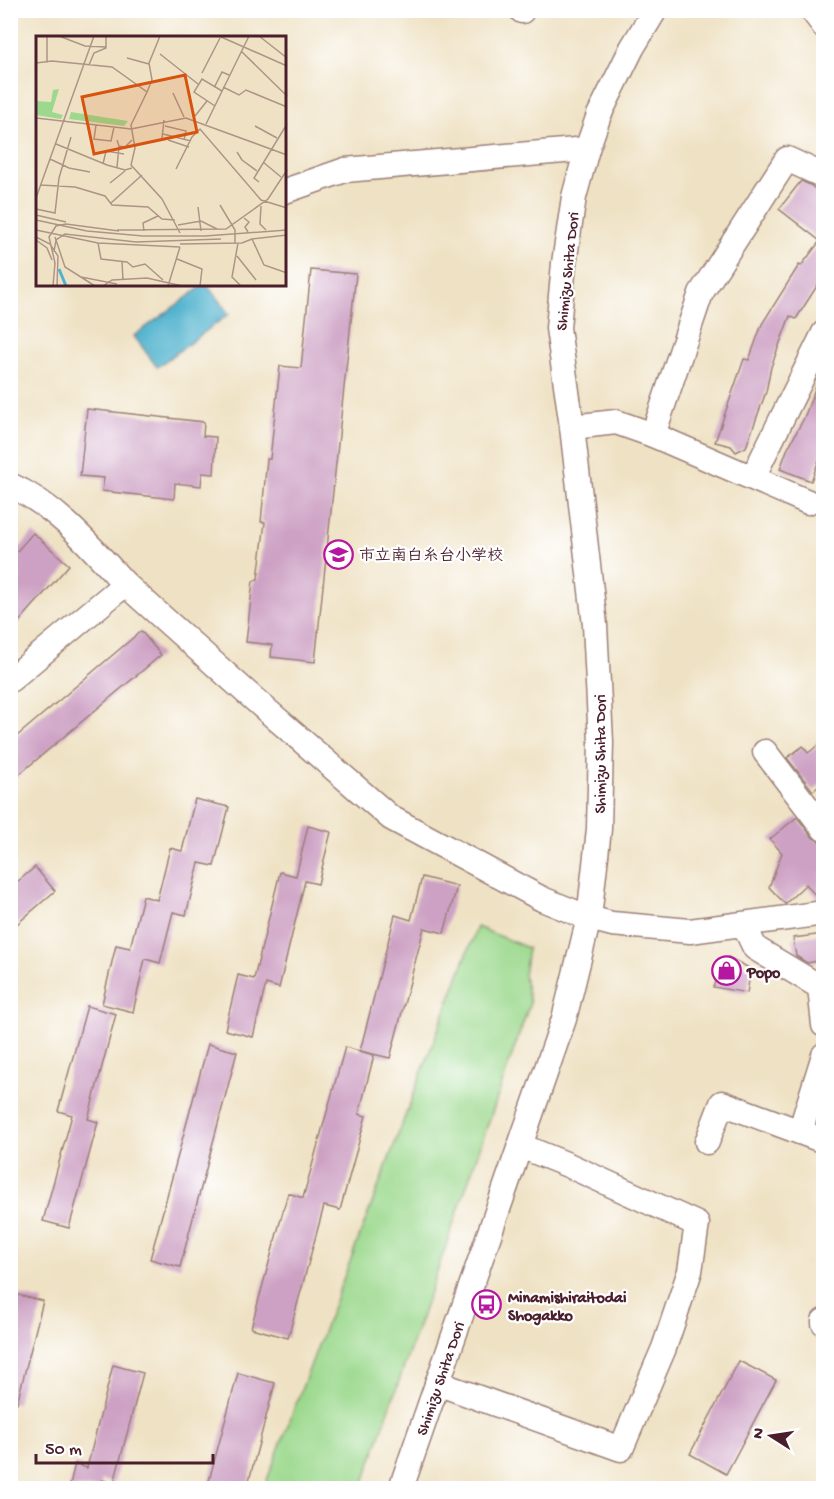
<svg xmlns="http://www.w3.org/2000/svg" width="834" height="1499" viewBox="0 0 834 1499" font-family="'Gochi Hand','Klee One',sans-serif">
	<style>
		.green { fill: #9cd98e; stroke: #737c5c; stroke-width: 1.5 }
		.water { fill: #4fb2ce; stroke: #4c687c; stroke-width: 1.5 }
		.building { fill: #cda1c4 }
		.lines { fill: none; stroke-linecap: round; stroke-linejoin: round }
		.minor-casing { stroke: #9c8078; stroke-width: 27 }
		.minor { stroke: #fff; stroke-width: 24 }
		.labels { text-anchor: middle; stroke-width: 4.5; stroke-linejoin: round; paint-order: stroke }
		.street-label { font-size: 16px; fill: #4a1f2b; stroke: #fff }
		.poi-label { font-size: 16px; font-weight: bold; fill: #4a1f2b; stroke: #fff; text-anchor: start }
		.inset-river { fill: none; stroke: #4fb2ce; stroke-width: 3 }
		.inset-road { fill: none; stroke: #ad9487; stroke-width: 1.5 }
		.view { fill: #d8530f; fill-opacity: 0.15; stroke: #d8530f; stroke-width: 3 }
		.inset-edge { fill: none; stroke: #4a1f2b; stroke-width: 3 }
	</style>
	<rect width="100%" height="100%" fill="#fff"/>
	<filter id="ink" filterUnits="userSpaceOnUse"><feTurbulence type="fractalNoise" baseFrequency=".0167" numOctaves="2"/><feDisplacementMap in="SourceGraphic" scale="12" xChannelSelector="R" yChannelSelector="G"/><feConvolveMatrix kernelMatrix="1 2 1 2 8 2 1 2 1" color-interpolation-filters="sRGB"/></filter>
	<filter id="wash" filterUnits="userSpaceOnUse"><feTurbulence type="fractalNoise" baseFrequency=".008" numOctaves="4" result="noise"/><feDisplacementMap in="SourceGraphic" scale="24" xChannelSelector="R" yChannelSelector="G"/><feGaussianBlur stdDeviation="1.35" result="paint"/><feColorMatrix in="noise" values="0 0 0 0 0 0 0 0 0 0 0 0 0 0 0 0 0 1.4 0 .05"/><feComposite in="paint" operator="in"/></filter>
	<g filter="url(#wash)">
		<rect width="100%" height="100%" fill="#efe2c4"/>
		<path class="green" d="M477 927 528 948 524 976 530 1003 362 1488H264Z"/>
		<path class="water" d="M204 285H207L229 314 157 367 134 336Z"/>
		<g id="blocks">
			<g class="building">
				<path d="M801 181 810 185 824 196V275L796 319 790 316 771 367 766 392 746 447 736 452 731 446 715 442 744 359 749 360 762 324 799 265 801 266 820 241 779 209Z"/>
				<path d="M311 270 356 274 315 662 271 657 272 645 246 642 253 581 258 579 265 522H261L267 459H270L280 366 301 368Z"/>
				<path d="M823 368 824 447 811 481 780 469 787 450 804 418Z"/>
				<path d="M87 409 204 422 203 436 216 437 214 474 202 473 201 486 175 483 174 499 102 491 104 478 80 476Z"/>
				<path d="M33 533 69 565 10 632V559Z"/>
				<path d="M141 631 161 655 10 782V742Z"/>
				<path d="M824 741V782L813 791 787 758 803 746 808 753Z"/>
				<path d="M195 799 229 807 214 866 199 863 186 915 173 912 160 963 145 959 133 1012 102 1004 116 945 130 948 143 896 157 900 170 848 182 851Z"/>
				<path d="M797 817 813 838 824 843V899H818L806 884 785 904 769 887 782 853 770 839Z"/>
				<path d="M308 826 331 832 318 884 305 881 279 988 266 984 253 1037 225 1030 238 975 254 979 280 872 296 876Z"/>
				<path d="M35 867 55 891 10 930V888Z"/>
				<path d="M422 877 457 886 444 933 424 928 390 1058 360 1051 395 915 411 920Z"/>
				<path d="M824 934V960L807 963 796 956 793 938Z"/>
				<path d="M728 957 751 969 747 993 713 987Z"/>
				<path d="M87 1006 116 1014 88 1119 98 1122 69 1228 43 1221 72 1115 58 1111Z"/>
				<path d="M208 1044 237 1052 180 1267 150 1259Z"/>
				<path d="M345 1047 374 1055 359 1114 366 1116 340 1210 324 1206 288 1338 251 1328 288 1193 303 1198Z"/>
				<path d="M10 1293 43 1301 17 1403 10 1402Z"/>
				<path d="M739 1361 776 1380 726 1474 690 1454Z"/>
				<path d="M113 1365 143 1373 114 1483 102 1480 100 1488H69L75 1464 87 1468Z"/>
				<path d="M238 1373 275 1383 247 1488H207Z"/>
			</g>
		</g>
	</g>
	<g filter="url(#ink)">
		<use href="#blocks" fill-opacity="0" stroke="#9c8078" stroke-width="1.5"/>
		<g class="lines">
			<defs>
				<g id="minor">
					<path d="M812 10 824 26"/>
					<path d="M522 11V10"/>
					<path d="M285 191 345 170 587 149"/>
					<path d="M572 427 616 422 653 435 808 502"/>
					<path d="M653 435 701 293 787 159 824 176"/>
					<path d="M753 477 824 333"/>
					<path d="M10 485C58 507 90 546 125 584"/>
					<path d="M10 680 125 584 247 693 391 818 542 899 589 918 612 924 690 931 824 913"/>
					<path d="M765 752 824 829"/>
					<path d="M744 925 755 948 820 987 824 1025"/>
					<path d="M800 1132 824 1141"/>
					<path d="M707 1142 722 1103 800 1132 824 1055"/>
					<path d="M824 1321V1323"/>
					<path d="M437 1383 621 1449 664 1348 690 1271 697 1224 568 1165 521 1146"/>
					<path d="M401 1488 564 1019 589 918 599 829 601 742 595 625 572 427 558 328 564 263 574 197 587 149 599 115 632 48 655 10"/>
				</g>
			</defs>
			<use href="#minor" class="minor-casing"/>
			<use href="#minor" class="minor"/>
		</g>
	</g>
	<defs>
		<symbol id="school-ring" viewBox="-11 -11 22 22"><circle r="9.5" fill="#fff" stroke="#b5179e" stroke-width="1.5"/><path d="M0-5L7-2L0 1L-7-2ZM-4 1L0 2.5L4 1V4Q0 6-4 4Z" fill="#b5179e"/></symbol>
		<symbol id="shop-ring" viewBox="-11 -11 22 22"><circle r="9.5" fill="#fff" stroke="#b5179e" stroke-width="1.5"/><path d="M-5-2.5h2.3a2.7 3.5 0 0 1 5.4 0H5L5.5 6h-11ZM-1.5-2.5h3a1.5 2.3 0 0 0-3 0Z" fill="#b5179e"/></symbol>
		<symbol id="bus-ring" viewBox="-11 -11 22 22"><circle r="9.5" fill="#fff" stroke="#b5179e" stroke-width="1.5"/><path d="M-5-6H5V4H4V6H2V4H-2V6H-4V4H-5ZM-3.5-4V0h7V-4ZM-3.5 1.2v1.5H-2V1.2ZM2 1.2v1.5H3.5V1.2Z" fill="#b5179e"/></symbol>
	</defs>
	<g fill-rule="evenodd">
		<use href="#school-ring" x="322" y="538" width="33" height="33"/>
		<use href="#shop-ring" x="710" y="954" width="33" height="33"/>
		<use href="#bus-ring" x="470" y="1288" width="33" height="33"/>
	</g>
	<g class="labels">
		<g class="street-label">
			<text transform="translate(566 271) rotate(-84)" y="6">Shimizu Shita Dori</text>
			<text transform="translate(599 754) rotate(-90)" y="6">Shimizu Shita Dori</text>
			<text transform="translate(439 1378) rotate(-71)" y="6">Shimizu Shita Dori</text>
		</g>
		<g class="poi-label">
			<text x="359" y="560">市立南白糸台小学校</text>
			<text x="747" y="977">Popo</text>
			<text x="508" y="1302">Minamishiraitodai<tspan x="508" dy="18">Shogakko</tspan></text>
		</g>
	</g>
	<g transform="translate(36 36)">
		<rect width="250" height="250" fill="#efe2c4"/>
		<path d="M23 53 16 76 27 79 25 83 0 79V65L15 66 17 54ZM35 76 92 85 88 90 33 83Z" fill="#9cd98e"/>
		<path class="inset-river" d="M23 233 30 250"/>
		<path class="inset-road" d="M23 0 49 10 70 11M183 0 251 30M223 0 251 22M205 15 251 60M124 18 162 48M91 22 113 28M0 27 16 25 76 31 111 56 95 89 99 112 95 129 126 163 144 197M11 27V0M53 29 58 17 70 12V0M166 37 184 2M179 50 186 36 193 39M187 51 203 59 210 54 251 71M111 56 116 44 113 27 124 0M137 57 148 81M179 70 158 56 166 43 186 55M159 80 171 65M0 82 95 93 150 82 251 119M170 88 213 0M60 89 58 103 66 104 75 105 78 91M129 90 150 95 148 104M219 90 241 102M127 98 155 105M126 102 128 84M81 104 83 110 89 111 96 104M132 104 153 111M20 108 71 129 89 134 96 132M201 116 206 124 221 135M14 123 33 132 54 136M227 126 245 141M67 128 70 115 88 118M81 131 83 110M140 133 156 101 164 93 225 164 251 172M223 146 218 142 251 88M74 147 89 135M5 149 39 151 69 160 76 169 112 171 126 183 139 184M0 162 58 0M75 167 106 139M184 169 199 194V207M225 170 224 188 230 194M162 171 165 195M0 173 19 177 23 142 35 101M0 179 30 186M208 182 213 186 209 191 212 196M0 184 51 195 107 200H169L251 194M142 189 165 185 181 193M0 194 62 207 144 211M81 194 190 193 232 163 251 134M108 195 107 187 122 180M251 199 216 203 228 229 251 237M0 201 14 208 22 220 21 250M19 201 29 231 59 250M0 204 11 212 16 224M62 207 65 223 91 226 97 231 109 228 127 244M202 207 196 241 205 250M144 208 206 207 216 203M18 216 20 204 29 198 100 206 185 203M201 220 220 244M141 223 166 233 164 250M86 226 87 244M45 241 81 248M17 250 19 227 13 201 20 190 30 188 83 195M67 250 76 244 111 242 146 250M132 250 144 211"/>
		<path class="view" d="M149 39 161 96 58 118 46 61Z"/>
		<rect width="250" height="250" class="inset-edge"/>
	</g>
	<rect width="834" height="1499" fill="none" stroke="#fff" stroke-width="36"/>
	<g transform="translate(771 1436) rotate(282)" stroke="#ffffff" stroke-width="4.5" paint-order="stroke">
	<path d="M0-4.5L10 22L0 15L-10 22Z" fill="#4a1f2b"/>
	<text y="-9" font-size="16" font-weight="bold" text-anchor="middle" fill="#4a1f2b">N</text>
	</g>
	<path d="M36 1454v9h177v-9" fill="none" stroke="#4a1f2b" stroke-width="3"/>
	<text x="45" y="1454" font-size="18" fill="#4a1f2b" stroke="#ffffff" stroke-width="4.5" paint-order="stroke">50 m</text>
</svg>
